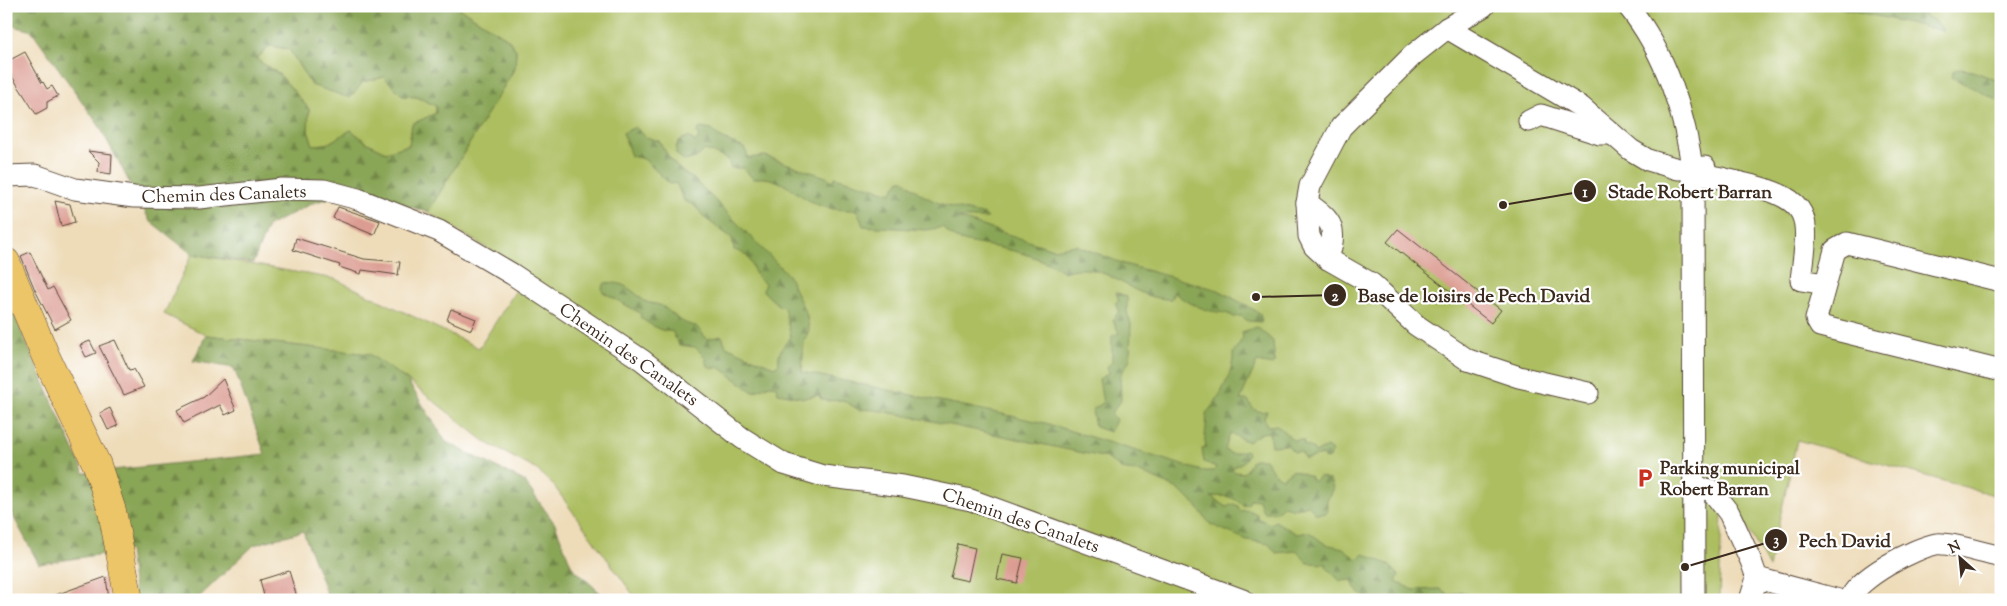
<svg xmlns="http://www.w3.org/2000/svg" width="2007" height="606" viewBox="0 0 2007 606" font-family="'Sorts Mill Goudy',serif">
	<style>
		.green { fill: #acbe61; stroke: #747440 }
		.forest { fill: url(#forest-firs); stroke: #62683a; fill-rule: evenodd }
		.building { fill: #db9c92 }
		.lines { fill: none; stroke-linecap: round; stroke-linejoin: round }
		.minor-casing { stroke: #564535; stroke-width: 23 }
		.major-casing { stroke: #564535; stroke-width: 29 }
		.minor { stroke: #fff; stroke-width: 21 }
		.major { stroke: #edc569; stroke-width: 28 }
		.labels { text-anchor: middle; stroke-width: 4.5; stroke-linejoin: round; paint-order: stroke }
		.street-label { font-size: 18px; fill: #3b2a1e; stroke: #fff }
		.poi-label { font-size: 18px; font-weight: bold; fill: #3b2a1e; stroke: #fff; text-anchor: start }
		.leader { fill: none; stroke: #3b2a1e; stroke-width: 2 }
		.callout-dot { fill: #3b2a1e; stroke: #fff; stroke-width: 2 }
		.mark-label { font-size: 15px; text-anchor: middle; font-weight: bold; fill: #fff }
		.callout-label { font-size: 19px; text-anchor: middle; font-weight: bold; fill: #3b2a1e; stroke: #fff; stroke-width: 4.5; stroke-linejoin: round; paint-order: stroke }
	</style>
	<defs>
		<pattern id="forest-firs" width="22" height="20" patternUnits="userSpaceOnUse" patternTransform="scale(1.25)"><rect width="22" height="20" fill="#89a557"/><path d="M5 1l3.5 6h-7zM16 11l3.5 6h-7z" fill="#718747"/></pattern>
	</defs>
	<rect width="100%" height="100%" fill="#fff"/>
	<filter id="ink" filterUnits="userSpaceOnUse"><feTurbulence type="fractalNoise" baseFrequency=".02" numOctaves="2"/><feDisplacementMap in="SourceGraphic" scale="10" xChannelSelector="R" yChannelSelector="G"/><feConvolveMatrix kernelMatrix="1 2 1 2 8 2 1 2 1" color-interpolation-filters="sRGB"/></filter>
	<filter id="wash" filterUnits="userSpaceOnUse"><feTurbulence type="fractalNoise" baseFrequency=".0096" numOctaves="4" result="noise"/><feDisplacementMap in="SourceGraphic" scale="20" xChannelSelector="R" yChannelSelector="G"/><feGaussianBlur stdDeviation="1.12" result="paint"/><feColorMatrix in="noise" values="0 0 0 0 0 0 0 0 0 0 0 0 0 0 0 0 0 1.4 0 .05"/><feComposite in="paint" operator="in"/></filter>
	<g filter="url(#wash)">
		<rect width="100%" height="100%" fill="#eedcb9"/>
		<g class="green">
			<path d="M456 6H2001V497L1797 440 1769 568 1723 482 1719 600H637L554 486 537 470 487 443 407 380 369 354 206 335 164 314 192 254 335 279 479 348 527 273 428 212 515 68 516 50 508 39Z"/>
			<path d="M270 46 289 49 311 85 363 82 384 77 403 96 417 97 436 106V114L412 124 409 145 385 152 366 142 351 130 327 144 313 145 308 131 309 109 280 75 256 59Z"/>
		</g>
		<g class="forest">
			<path d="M6 6H456L508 39 516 50 515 68 428 212 354 191 313 203 268 226 253 263 192 254 150 221 100 127 32 31 6 24ZM270 46 289 49 311 85 350 98 363 82 384 77 403 96 417 97 436 106V113L412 124 409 145 386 152 366 142 351 130 327 144 313 145 308 131 309 109 280 75 256 59Z"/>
			<path d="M1832 6C1865 6 1922 0 1944 31Z"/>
			<path d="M1961 69 1973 71 2001 82V102L1951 77 1954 70Z"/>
			<path d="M635 127 646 137 659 141C668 156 677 171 694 179L788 275 807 316 809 330 804 342 802 372 1045 423 1202 471H1214L1216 467 1204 462 1202 449 1206 447C1203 436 1208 426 1206 413 1218 402 1235 369 1233 353L1243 338 1242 332 1257 327 1273 341 1275 362 1272 365 1257 362 1240 400H1248C1253 410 1256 413 1267 411L1264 417 1267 426 1277 425 1293 440H1303L1304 445 1312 448 1315 453 1327 447 1332 451 1330 458 1325 459 1322 455 1305 459 1301 452H1294L1287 445 1271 446 1269 432 1261 433 1248 442 1230 433 1225 450 1232 454 1246 450 1248 452C1246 462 1240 464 1232 468L1235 472 1244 473 1253 459H1265L1274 473 1282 478 1293 470 1310 476 1313 482 1320 476 1330 480 1333 488 1327 500V513L1316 514 1308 505 1296 509 1283 506 1277 512H1263L1259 500 1251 499 1248 504 1243 506C1235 496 1223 495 1211 497L1226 507 1234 504 1238 506 1240 511 1248 510 1257 514 1259 519 1270 524 1275 521 1297 534 1309 532 1325 544 1343 548 1357 559 1364 554 1388 564 1399 575 1396 582 1414 590 1440 589 1450 595 1461 591 1479 600 1499 597 1504 600H1373C1361 596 1355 592 1352 580L1340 581 1326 567 1327 564 1308 563 1296 551 1276 553 1269 544 1247 540 1210 524 1194 503 1176 488 1140 472 1121 469 1107 458 903 415C888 413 874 408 859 410L843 400 827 401 820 398 819 395 804 398 778 393 776 386 770 385 753 392 719 367 712 369 706 364V358L695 347 679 345 672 331C662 333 649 324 641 318L640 313 603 292 602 288 605 283C621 280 632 290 643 300 648 304 656 303 662 306 674 314 680 324 696 326L707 339 722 336 726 346 774 367 779 364C777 352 783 346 791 337L784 307 779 306 763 291 765 283C747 273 758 255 734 250L732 238 706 219 694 205 684 201 676 183 670 184 644 159 631 156 623 133Z"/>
			<path d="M700 128 712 130 719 137 744 148 749 158 765 156 826 177 832 181 835 177 891 193 900 180H904C929 205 952 207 985 215L988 218H958L1053 249 1076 245 1124 264 1218 290 1260 313 1262 322 1248 321 1241 316 1234 317C1225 311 1217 313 1207 310 1196 306 1184 301 1175 293L1171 300C1162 298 1152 298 1144 294 1116 282 1097 261 1064 272 1044 259 1019 251 995 247 977 243 955 244 943 227L927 230 863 226 857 210C841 210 826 210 812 202 793 192 775 173 753 179L744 168H731L728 159 705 150 696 158 685 161 676 154C676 143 677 140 688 137L696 142 699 137 697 131Z"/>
			<path d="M1116 292 1127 297V312L1131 324 1130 359 1120 376 1121 401 1111 413 1116 420 1110 432 1095 427 1092 410 1103 403 1099 379 1109 373 1107 367 1112 362V336L1119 333 1113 320 1119 311 1115 303 1119 301Z"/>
			<path d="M6 297 84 473 265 454 234 368 193 361 206 335 369 354 407 380 446 442 524 481 555 524 572 567 608 600H329L303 531 254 545 196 600H135L129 550 39 564 6 503Z"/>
		</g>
		<g id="blocks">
			<g class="building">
				<path d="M25 52 42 83 43 82 47 89 52 86 58 96 47 102V108L36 114 6 67V62Z"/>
				<path d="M88 151 112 154 111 174 98 172 99 162Z"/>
				<path d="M55 201 70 204 75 222 61 226Z"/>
				<path d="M338 207 380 221 374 235 333 218Z"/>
				<path d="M1398 229 1501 310 1491 323 1387 242Z"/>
				<path d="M296 238 364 259 400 262 398 275 362 270 361 274 339 267 340 265 293 250Z"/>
				<path d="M30 252 48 290 53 287 71 320 55 329 35 290 21 256Z"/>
				<path d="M451 309 476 319 471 330 447 320Z"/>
				<path d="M115 340 129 370 134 369 144 387 124 395 99 346Z"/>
				<path d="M90 341 96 353 86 357 80 345Z"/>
				<path d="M223 379 236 410 225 415 220 405 184 423 177 410 204 397Z"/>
				<path d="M110 408 118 426 108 430 100 413Z"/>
				<path d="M958 544 975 548 968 581 950 577Z"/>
				<path d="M1002 554 1023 558 1017 583 997 579Z"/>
				<path d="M289 571 297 597 286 600H265L260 580Z"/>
				<path d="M106 577 109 600H47V598Z"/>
			</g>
		</g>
	</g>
	<g filter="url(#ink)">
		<use href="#blocks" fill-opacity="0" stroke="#564535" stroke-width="1"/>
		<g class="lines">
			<defs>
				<g id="minor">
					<path d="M1484 6 1447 28 1413 55 1341 127 1310 186 1307 203 1309 236 1314 246 1328 259 1372 284 1416 325 1468 360 1519 377 1588 393"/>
					<path d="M1628 6C1666 53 1686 116 1693 175L1694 600"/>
					<path d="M1447 28 1581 107 1631 150 1648 160 1678 169 1705 167"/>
					<path d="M1529 121 1541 115 1600 134H1612"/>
					<path d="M1693 175C1713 174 1731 181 1750 185 1816 201 1808 221 1801 280L1825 284"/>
					<path d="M6 176 35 175 75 189 134 197 199 198 282 189 324 190 358 199 439 231 512 274 642 360 742 438 784 464 823 476 903 486 971 500 1243 600"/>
					<path d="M1307 203C1334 221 1337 229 1328 259"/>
					<path d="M2001 281 1847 243 1835 250 1816 319 1820 326 2001 371"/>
					<path d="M1695 488 1711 490 1729 513 1751 561 1757 578 1750 600"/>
					<path d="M1757 578 1839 600"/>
					<path d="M1850 600C1856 578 1915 548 1936 544 1948 542 1987 554 2001 557"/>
				</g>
				<path id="major" d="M6 262 46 357 97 465 112 511 129 600"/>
			</defs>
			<use href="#minor" class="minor-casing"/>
			<use href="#major" class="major-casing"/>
			<use href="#minor" class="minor"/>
			<use href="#major" class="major"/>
		</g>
	</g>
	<defs>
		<symbol id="parking-bare" viewBox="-9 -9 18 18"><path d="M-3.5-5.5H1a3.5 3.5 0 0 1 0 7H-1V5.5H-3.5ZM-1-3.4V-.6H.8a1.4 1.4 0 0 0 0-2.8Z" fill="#c8321e" stroke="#fff" stroke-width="2.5" paint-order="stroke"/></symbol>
	</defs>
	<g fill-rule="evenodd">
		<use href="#parking-bare" x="1631" y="464" width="28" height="28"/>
	</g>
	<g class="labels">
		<g class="street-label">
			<text transform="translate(224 194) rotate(-2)" y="6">Chemin des Canalets</text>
			<text transform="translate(629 354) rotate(35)" y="6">Chemin des Canalets</text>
			<text transform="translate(1021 520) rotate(19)" y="6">Chemin des Canalets</text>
		</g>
		<g class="poi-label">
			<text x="1660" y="474">Parking municipal<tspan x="1660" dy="21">Robert Barran</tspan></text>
		</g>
	</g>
	<path class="leader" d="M1503 205L1585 191M1256 297L1335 295M1685 567L1776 540"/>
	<g class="callout-dot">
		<circle cx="1503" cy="205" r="5"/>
		<circle cx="1256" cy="297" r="5"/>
		<circle cx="1685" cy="567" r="5"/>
		<circle cx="1585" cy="191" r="12"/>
		<circle cx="1335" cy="295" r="12"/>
		<circle cx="1776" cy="540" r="12"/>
	</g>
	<g class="mark-label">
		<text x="1585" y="197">1</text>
		<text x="1335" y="301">2</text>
		<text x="1776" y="545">3</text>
	</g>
	<g class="callout-label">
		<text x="1690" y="198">Stade Robert Barran</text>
		<text x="1474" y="302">Base de loisirs de Pech David</text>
		<text x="1845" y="547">Pech David</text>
	</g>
	<rect width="2007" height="606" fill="none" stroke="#fff" stroke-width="25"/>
	<g transform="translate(1960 558) rotate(333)" stroke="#ffffff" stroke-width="4" paint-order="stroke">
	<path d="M0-4L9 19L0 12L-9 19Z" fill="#3b2a1e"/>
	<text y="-8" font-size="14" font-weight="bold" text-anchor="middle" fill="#3b2a1e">N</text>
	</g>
</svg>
